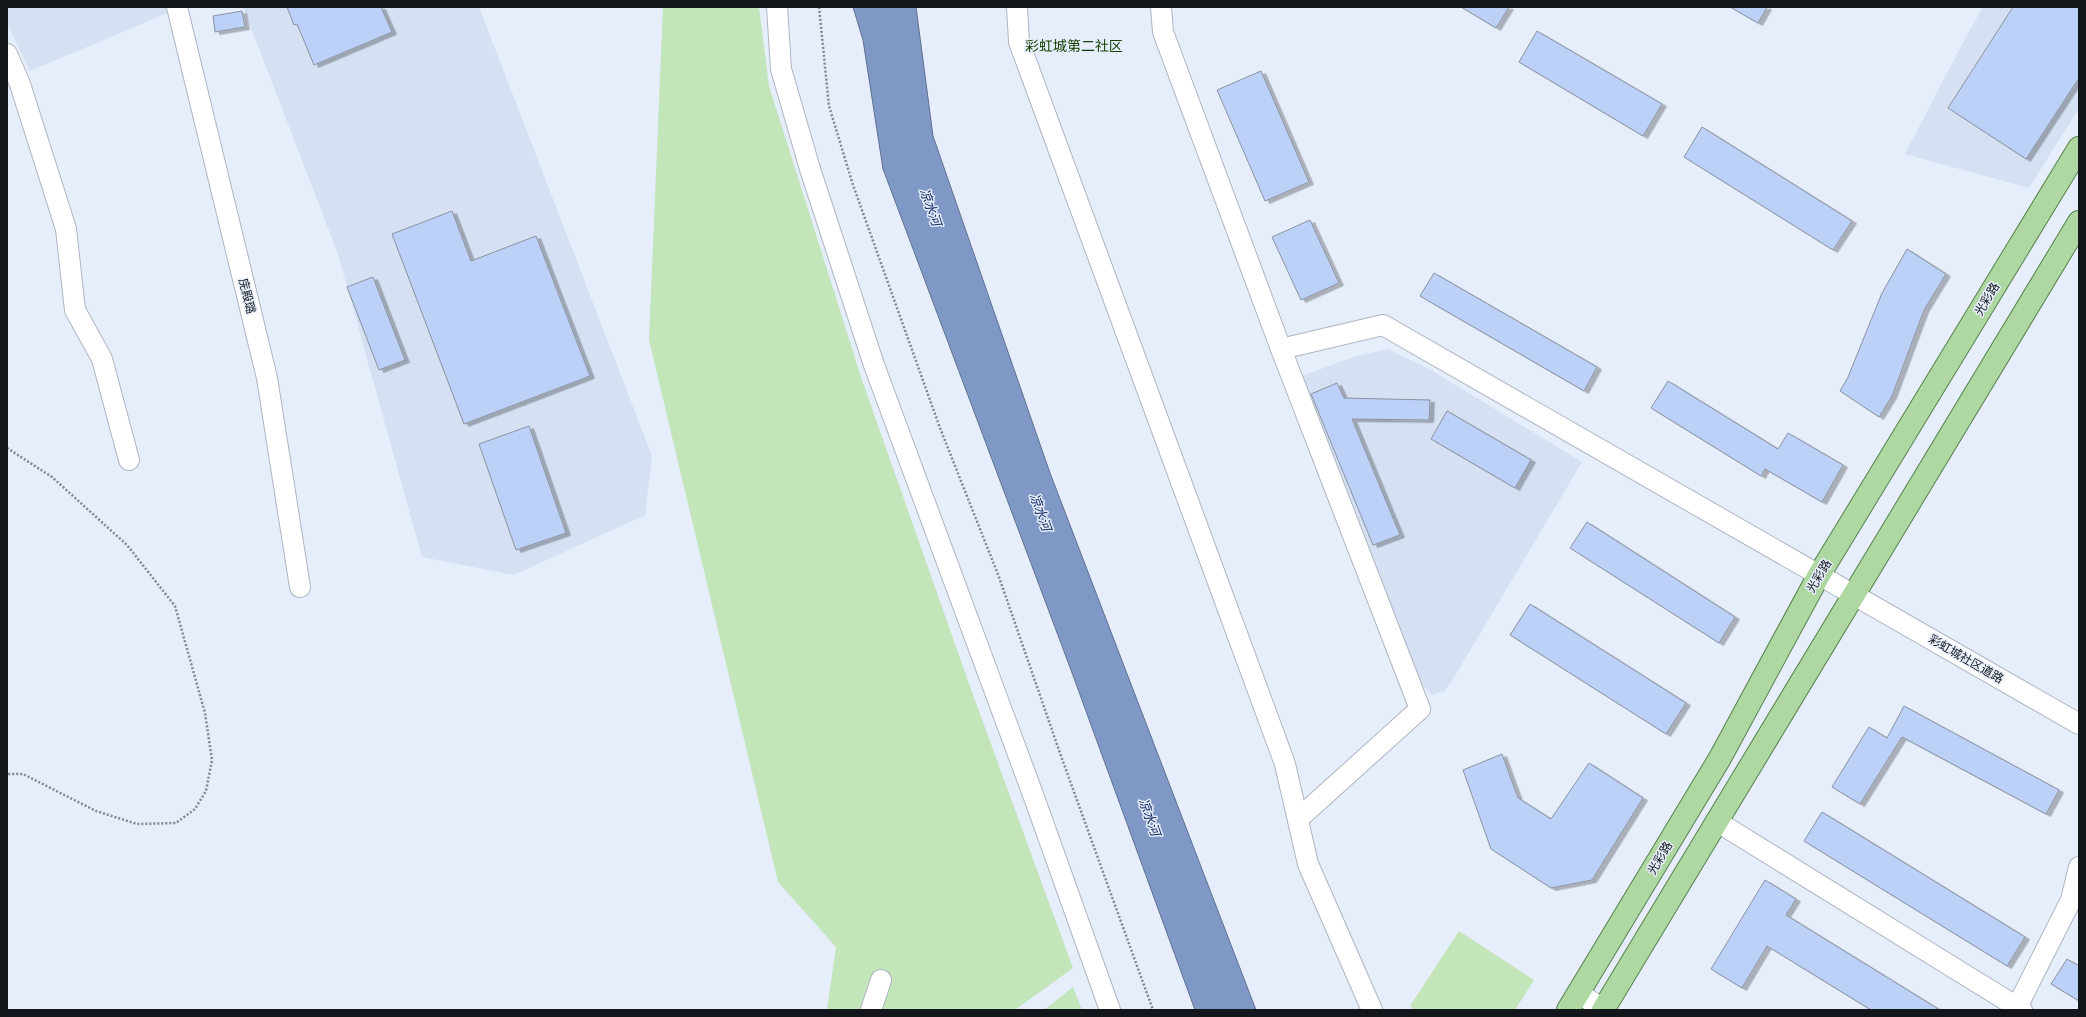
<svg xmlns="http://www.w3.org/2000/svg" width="2086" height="1017" viewBox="0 0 2086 1017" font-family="Figtree,'Noto Sans SC',sans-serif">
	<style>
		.built { fill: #d5e0f3 }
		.green { fill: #c3e5ba }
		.water { fill: #7f98c5; stroke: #5f7192 }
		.building { fill: #bcd1f8; stroke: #8b929e; filter: url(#shadow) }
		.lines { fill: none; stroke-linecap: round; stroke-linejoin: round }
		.minor-casing { stroke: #afb5c2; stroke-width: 22 }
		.major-casing { stroke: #55824a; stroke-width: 24 }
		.path { stroke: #828790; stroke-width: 2.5; stroke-dasharray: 2 2; stroke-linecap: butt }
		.minor { stroke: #fff; stroke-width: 20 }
		.major { stroke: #aed7a2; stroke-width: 22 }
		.labels { text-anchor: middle; stroke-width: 3; stroke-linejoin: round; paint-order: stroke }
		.street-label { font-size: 12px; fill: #13161a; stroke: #e6edfb }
		.water-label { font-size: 13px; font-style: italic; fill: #0f2960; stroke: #e6edfb }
		.quarter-label { font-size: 14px; fill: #154103; stroke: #e6edfb }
	</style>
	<defs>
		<filter id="shadow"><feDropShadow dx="4.5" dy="2.5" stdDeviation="0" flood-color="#0004"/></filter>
	</defs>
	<rect width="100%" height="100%" fill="#e6edfb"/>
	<g class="built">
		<path d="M7 7H168L170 12 30 71 7 23Z"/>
		<path d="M243 7H479L652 456 645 515 514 575 422 557 338 254Z"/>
		<path d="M1983 7H2079V108L2029 188 1905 154 1968 33Z"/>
		<path d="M1388 349 1429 369 1582 462 1459 669 1445 691 1432 695 1422 685 1299 377 1356 356Z"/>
	</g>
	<g class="green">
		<path d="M663 7H759L769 86 862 380 973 695 1073 968 1015 1010H827L836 947 778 882 649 340Z"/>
		<path d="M1459 931 1534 980 1515 1010H1415L1410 1006Z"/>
		<path d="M1073 987 1082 1010H1044Z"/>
	</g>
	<path class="water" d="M853 7H916L933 136 1050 473 1256 1010H1195L1071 670 883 169 863 40Z"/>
	<g class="building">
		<path d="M287 7H381L392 32 314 65 297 24 294 25Z"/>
		<path d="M1461 7H1509L1496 28Z"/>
		<path d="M1730 7H1767L1758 23Z"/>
		<path d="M2013 7H2079V78L2026 159 1948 108Z"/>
		<path d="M242 11 245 27 215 32 213 16Z"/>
		<path d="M1537 31 1662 104 1643 136 1519 62Z"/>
		<path d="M1261 71 1309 182 1265 201 1217 90Z"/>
		<path d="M1702 127 1852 221 1833 250 1684 157Z"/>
		<path d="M452 211 471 261 536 236 590 376 464 424 392 234Z"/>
		<path d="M1310 220 1339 283 1301 300 1272 237Z"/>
		<path d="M1907 249 1946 274 1924 310 1892 396 1879 417 1840 391 1848 377 1882 293Z"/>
		<path d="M1434 273 1597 367 1584 391 1420 296Z"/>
		<path d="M373 277 405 360 379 370 347 287Z"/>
		<path d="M1668 381 1778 449 1788 433 1843 465 1822 502 1765 469 1761 476 1651 408Z"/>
		<path d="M1337 383 1344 398 1430 400 1429 420 1352 419 1400 535 1373 545 1311 394Z"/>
		<path d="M1447 411 1531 460 1515 488 1431 439Z"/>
		<path d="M529 426 566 533 516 550 479 444Z"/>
		<path d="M1587 522 1735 617 1719 643 1570 548Z"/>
		<path d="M1530 604 1686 703 1666 734 1510 635Z"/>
		<path d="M1904 706 2059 790 2046 814 1902 737 1860 804 1832 787 1869 727 1887 738Z"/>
		<path d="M1502 754 1518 798 1551 819 1589 763 1643 798 1592 880 1551 888 1491 849 1463 770Z"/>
		<path d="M1822 812 2025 937 2007 966 1804 841Z"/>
		<path d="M1765 880 1796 899 1786 915 1940 1010H1871L1767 946 1742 988 1711 969Z"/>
		<path d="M2067 959 2079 966V1001L2051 984Z"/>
	</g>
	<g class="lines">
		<defs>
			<g id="minor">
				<path d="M177 7 267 378 300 587"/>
				<path d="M777 7 781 69 810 169 874 365 1035 800 1110 1010"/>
				<path d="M1017 7 1019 42 1285 764 1308 864 1372 1010"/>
				<path d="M1161 7 1163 32 1281 349 1420 709 1298 819"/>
				<path d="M7 54 20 84 66 229 75 310 102 359 129 460"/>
				<path d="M1281 349 1383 325 2079 724"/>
				<path d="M1716 821 2022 1010"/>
				<path d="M1578 993 1605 1010"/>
				<path d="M2017 1007 2071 900 2079 867"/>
				<path d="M871 1010 881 980"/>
			</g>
			<g id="major">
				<path d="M1568 1010 1720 758 1819 575 2079 148"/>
				<path d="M1603 1010 2079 222"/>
			</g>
		</defs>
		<use href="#minor" class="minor-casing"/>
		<use href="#major" class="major-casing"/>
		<g class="path">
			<path d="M819 7 829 106 853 185 940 428 999 577 1061 756 1153 1010"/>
			<path d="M7 448 52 477 127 545 175 606 205 713 212 760 206 791 195 809 176 823 137 824 96 811 23 774H7"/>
		</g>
		<use href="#minor" class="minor"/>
		<use href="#major" class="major"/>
	</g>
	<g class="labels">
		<g class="street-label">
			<text transform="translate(247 296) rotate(76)" y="4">庑殿璐</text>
			<text transform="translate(1987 299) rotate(-59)" y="4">光彩路</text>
			<text transform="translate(1819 576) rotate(-59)" y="4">光彩路</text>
			<text transform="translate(1966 659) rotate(30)" y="4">彩虹城社区道路</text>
			<text transform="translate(1660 858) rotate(-59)" y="4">光彩路</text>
		</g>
		<g class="water-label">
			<text transform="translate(931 207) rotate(70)" y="5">凉水河</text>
			<text transform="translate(1041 512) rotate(70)" y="5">凉水河</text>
			<text transform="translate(1150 817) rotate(70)" y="5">凉水河</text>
		</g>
		<g class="quarter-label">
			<text x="1074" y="51">彩虹城第二社区</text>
		</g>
	</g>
	<rect width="2086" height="1017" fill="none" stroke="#13161a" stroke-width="16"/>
</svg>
